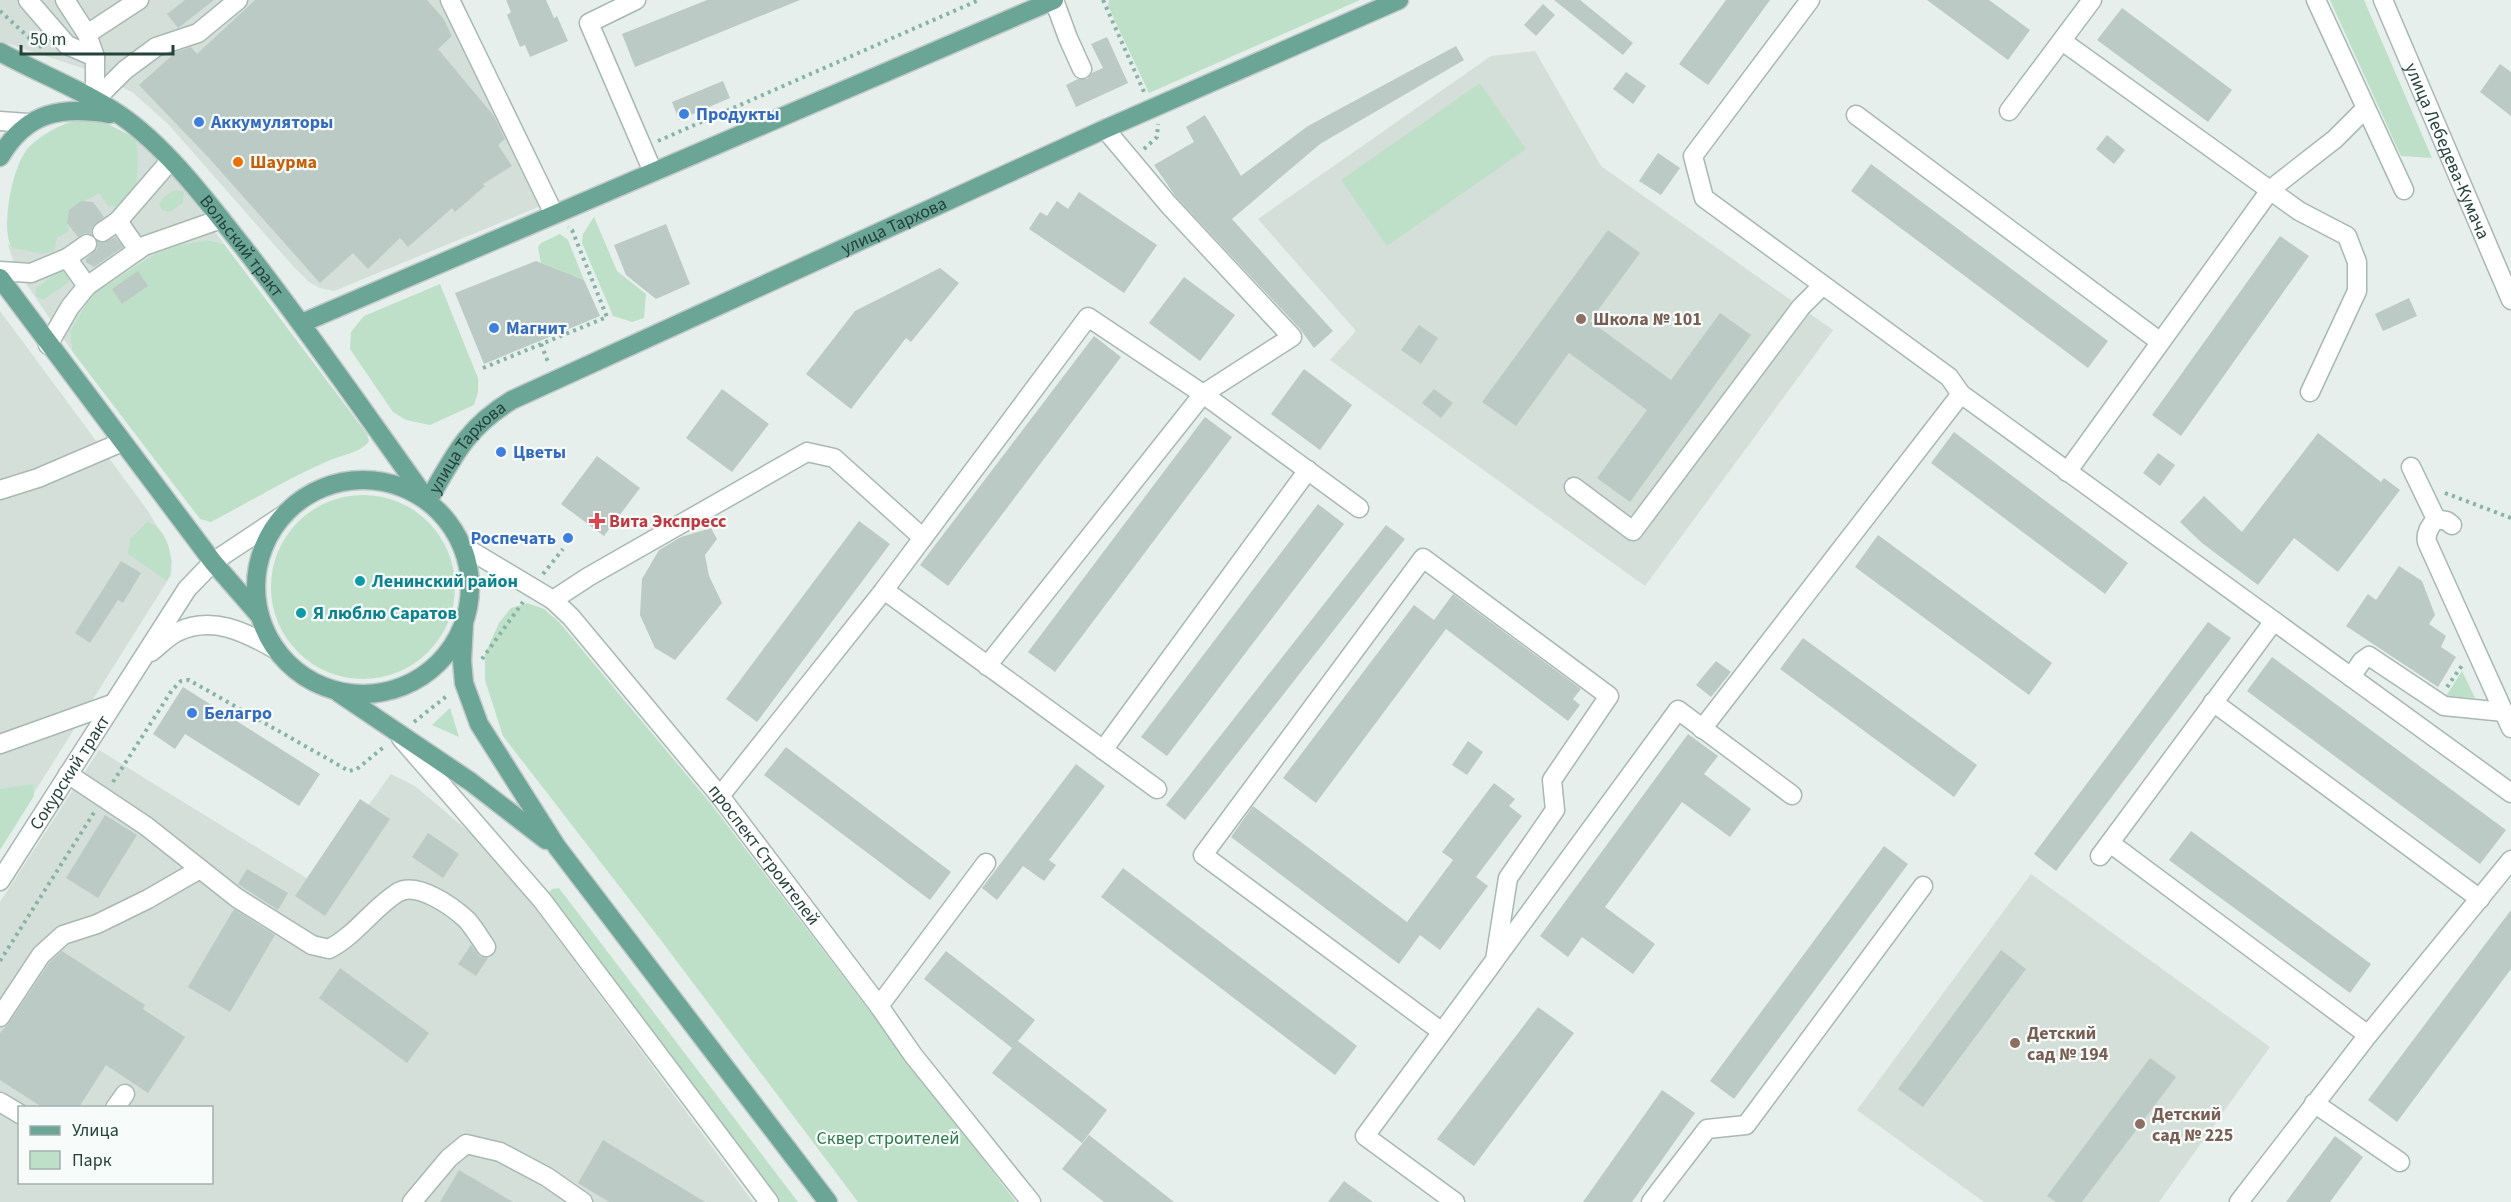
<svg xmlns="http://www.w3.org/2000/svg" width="2511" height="1202" viewBox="0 0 2511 1202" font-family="'Source Sans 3',sans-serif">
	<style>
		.built { fill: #d4dfda; fill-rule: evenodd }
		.green { fill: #bfe0c8 }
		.building { fill: #bbcac4 }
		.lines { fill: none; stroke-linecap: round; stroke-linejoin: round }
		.minor-casing { stroke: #a8b8b2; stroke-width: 21 }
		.major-casing { stroke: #c2cac8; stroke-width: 21 }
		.path { stroke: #86b3a5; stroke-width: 4; stroke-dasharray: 3 4.5; stroke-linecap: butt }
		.minor { stroke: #fff; stroke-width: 18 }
		.major { stroke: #6aa596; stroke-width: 18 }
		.shop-dot { fill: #3f7fe0; stroke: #f7fbf9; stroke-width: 2 }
		.food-dot { fill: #e8710a; stroke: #f7fbf9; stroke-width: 2 }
		.education-dot { fill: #8d6e63; stroke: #f7fbf9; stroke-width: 2 }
		.health-dot { fill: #e0444e; stroke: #f7fbf9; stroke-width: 2 }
		.culture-dot { fill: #0f9aa8; stroke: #f7fbf9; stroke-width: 2 }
		.labels { text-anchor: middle; stroke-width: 4.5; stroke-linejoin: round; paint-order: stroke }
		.shop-label { font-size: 18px; font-weight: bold; fill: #366cbe; stroke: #f7fbf9; text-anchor: start }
		.street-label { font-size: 18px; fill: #24423a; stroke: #f7fbf9 }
		.food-label { font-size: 18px; font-weight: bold; fill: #c56008; stroke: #f7fbf9; text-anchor: start }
		.education-label { font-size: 18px; font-weight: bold; fill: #785e54; stroke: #f7fbf9; text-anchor: start }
		.health-label { font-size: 18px; font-weight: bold; fill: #be3a42; stroke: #f7fbf9; text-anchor: start }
		.culture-label { font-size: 18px; font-weight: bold; fill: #0d838f; stroke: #f7fbf9; text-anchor: start }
		.park-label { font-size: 18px; fill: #2d7a4b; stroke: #f7fbf9 }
	</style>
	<rect width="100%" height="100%" fill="#e6efeb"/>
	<g class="built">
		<path d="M0 0H462L553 201 334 291 320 288 309 282 293 266 168 124 132 92 82 68 0 41Z"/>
		<path d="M1535 51 1601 166 1833 330 1645 586 1330 360 1356 331 1258 219 1491 56Z"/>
		<path d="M135 138 144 144 186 191 224 244 207 240 153 255 92 294 70 331 72 351 16 269 8 245 52 236 60 213 90 189 113 191Z"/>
		<path d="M0 311 148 511 166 542 172 561 171 575 0 847Z"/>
		<path d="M99 750 313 882 391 774 415 786 474 836 512 877 753 1202H0V902ZM20 1108H212V1182H20Z"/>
		<path d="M2031 874 2270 1047 2159 1202H1984L1857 1110Z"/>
	</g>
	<g class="green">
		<path d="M1109 0H1360L1149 93 1108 6Z"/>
		<path d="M2330 0H2364L2432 158 2401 156Z"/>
		<path d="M1480 83 1526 149 1387 246 1341 180Z"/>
		<path d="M81 119 102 121 135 138C139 151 140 189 129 199 126 203 121 205 117 207L108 206 99 193C89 200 79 202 69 210L67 223 69 231 57 238 54 251 43 254 12 248C0 230 12 166 28 148 41 134 63 123 81 119Z"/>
		<path d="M180 190 184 192 183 203 170 212 162 210 159 205C162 196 171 191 180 190Z"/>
		<path d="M594 217 617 271 646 294 644 318 632 322 613 316 582 243 583 234Z"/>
		<path d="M560 234 568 240 584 280 541 263 538 247 541 243Z"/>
		<path d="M207 240 224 244 367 434 369 441C361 453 341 455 328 461 287 479 251 501 211 522L200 519 72 351 70 331 92 294 153 255 177 246Z"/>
		<path d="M61 270 69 273V282L43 300 36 296V288Z"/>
		<path d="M440 284 478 378V392L474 405 430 425 406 420 393 412 350 349 351 332 364 316Z"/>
		<circle cx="363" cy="587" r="92"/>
		<path d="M147 522C168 526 177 565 167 581L128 554 130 539Z"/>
		<path d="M527 603 544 609 559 622 711 804 1016 1202H858L660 939 503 736 485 680V654L499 623 511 608Z"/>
		<path d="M2462 671 2475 698 2446 696Z"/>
		<path d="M450 708 459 737 432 725Z"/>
		<path d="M33 784 34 796 0 850V789Z"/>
		<path d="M559 888 798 1202H780L548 894 552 889Z"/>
	</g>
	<g class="building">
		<path d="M185 0H214L178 28 167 14Z"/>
		<path d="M255 0H427L443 18 452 36 438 49 494 116 505 139 498 145 512 166 483 184 485 186 455 212 452 208 408 247 400 238 368 269 353 253 320 283 208 157 139 85 176 52 191 47 197 54Z"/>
		<path d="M506 0H546L554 18 557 16 568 41 530 57 525 45 520 47 507 15 511 12Z"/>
		<path d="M707 0H800L635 67 622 34Z"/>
		<path d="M1554 0H1580L1633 43 1623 55Z"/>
		<path d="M1726 0H1770L1708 85 1679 64Z"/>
		<path d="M1927 0H1989L2030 30 2008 60Z"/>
		<path d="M1543 4 1555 15 1536 36 1524 25Z"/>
		<path d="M2122 8 2232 90 2208 122 2097 40Z"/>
		<path d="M1107 37 1128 83 1076 107 1066 85 1078 79H1087L1092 73 1103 68 1091 44Z"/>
		<path d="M1456 46 1464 60 1320 144 1232 219 1333 331 1314 348 1300 329 1176 197 1154 165 1194 142 1186 127 1205 115 1241 176 1308 126Z"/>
		<path d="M2500 64 2511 72V116L2480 92Z"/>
		<path d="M1626 72 1646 86 1633 104 1613 89Z"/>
		<path d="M723 81 730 98 679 120 672 102Z"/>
		<path d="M2107 135 2125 150 2114 164 2096 149Z"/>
		<path d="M1658 153 1680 168 1661 195 1639 181Z"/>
		<path d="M1871 164 2108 341 2088 368 1851 191Z"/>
		<path d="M1079 192 1157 245 1124 293 1029 229 1040 212 1047 216 1057 201 1068 209Z"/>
		<path d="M81 201 93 202 104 217 92 227 91 234 85 233 78 237 67 223 69 210Z"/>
		<path d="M666 224 690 284 656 299 626 275 614 245Z"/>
		<path d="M1608 230 1640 253 1590 321 1671 380 1720 313 1751 335 1630 502 1597 478 1647 410 1569 353 1516 426 1482 402Z"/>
		<path d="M2280 236 2309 256 2181 436 2152 415Z"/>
		<path d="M115 237 123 247 94 267 86 262V259L97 249 98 242 103 243Z"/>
		<path d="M536 261 584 280 600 316 484 364 455 293Z"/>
		<path d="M940 268 959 283 911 342 906 338 851 409 806 374 855 311Z"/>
		<path d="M138 271 148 286 122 304 112 289Z"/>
		<path d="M1184 277 1235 315 1200 361 1149 323Z"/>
		<path d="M2409 298 2417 316 2383 331 2375 314Z"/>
		<path d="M1419 325 1438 338 1421 364 1401 350Z"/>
		<path d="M1094 336 1121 357 948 586 920 565Z"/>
		<path d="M1304 369 1352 405 1320 450 1271 414Z"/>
		<path d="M722 389 769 424 732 472 686 438Z"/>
		<path d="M1434 389 1453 403 1441 418 1422 403Z"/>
		<path d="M1205 417 1232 437 1055 672 1028 652Z"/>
		<path d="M1954 432 2128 563 2105 594 1931 463Z"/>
		<path d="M2318 433 2381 482 2384 478 2400 490 2338 572 2294 538 2258 585 2202 543 2180 522 2204 496 2242 532Z"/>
		<path d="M2158 453 2175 465 2160 486 2143 473Z"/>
		<path d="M597 456 640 488 604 536 561 504Z"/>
		<path d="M1318 504 1344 524 1167 756 1141 737Z"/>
		<path d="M859 521 890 544 757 722 726 699Z"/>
		<path d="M1386 525 1405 539 1185 820 1166 805Z"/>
		<path d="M711 528 717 539 705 555 709 576 722 603 675 660 655 648 640 615 642 579 659 550 681 537Z"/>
		<path d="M1878 535 2052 663 2029 695 1855 567Z"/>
		<path d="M121 561 141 573 123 603 118 600 90 643 75 633Z"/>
		<path d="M2399 566 2422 581 2435 615 2429 624 2446 636 2441 647 2456 657 2438 687 2346 626 2368 594 2376 600Z"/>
		<path d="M1453 594 1581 689 1573 699 1580 705 1568 721 1446 629 1316 803 1283 778 1414 605 1434 620Z"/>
		<path d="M2208 622 2231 638 2056 871 2034 854Z"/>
		<path d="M1803 638 1977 765 1954 797 1780 669Z"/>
		<path d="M2272 657 2506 830 2480 864 2247 691Z"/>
		<path d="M1716 661 1731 672 1711 697 1696 685Z"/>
		<path d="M183 687 320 774 299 806 185 734 175 749 153 734Z"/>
		<path d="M1688 734 1718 756 1704 774 1751 809 1730 837 1682 802 1605 907 1655 944 1633 974 1582 937 1568 957 1540 936Z"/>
		<path d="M1468 741 1483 752 1467 775 1452 765Z"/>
		<path d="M786 747 951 872 930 900 764 775Z"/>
		<path d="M1076 764 1105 786 1049 860 1056 865 1044 881 1023 866 997 900 982 888Z"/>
		<path d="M1494 783 1515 799 1509 806 1522 816 1476 877 1488 886 1440 950 1420 935 1399 964 1231 837 1253 806 1407 922 1453 860 1442 852Z"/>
		<path d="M360 799 390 819 325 916 295 896Z"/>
		<path d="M105 815 137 835 98 898 66 878Z"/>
		<path d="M2191 831 2371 964 2350 993 2169 860Z"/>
		<path d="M428 833 459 854 443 878 412 857Z"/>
		<path d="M1884 846 1908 864 1734 1099 1710 1081Z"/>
		<path d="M1123 868 1357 1046 1335 1075 1101 897Z"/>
		<path d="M247 869 288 893 278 910 238 884Z"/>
		<path d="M234 909 275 935 230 1012 188 987Z"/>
		<path d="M2511 910V969L2397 1122 2368 1100Z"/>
		<path d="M471 945 480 957 488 958 476 976 458 964Z"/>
		<path d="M2001 950 2026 969 1923 1107 1898 1089Z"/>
		<path d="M62 951 145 1005 143 1009 185 1037 148 1093 106 1065 79 1107H42L0 1080V1033L9 1023 50 962Z"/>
		<path d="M946 951 1035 1020 1018 1041 1107 1110 1082 1143 992 1073 1012 1048 924 979Z"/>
		<path d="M340 968 429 1033 407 1063 319 998Z"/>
		<path d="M1538 1007 1574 1033 1474 1166 1437 1139Z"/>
		<path d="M2150 1058 2176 1077 2082 1202H2056L2047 1196Z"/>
		<path d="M1662 1090 1695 1113 1632 1202H1583Z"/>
		<path d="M1089 1135 1174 1202H1104L1062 1169Z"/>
		<path d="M2335 1136 2363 1157 2330 1202H2286Z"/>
		<path d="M603 1140 705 1202H609L578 1183Z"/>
		<path d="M459 1170 513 1202H440Z"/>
		<path d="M1344 1181 1373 1202H1328Z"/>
	</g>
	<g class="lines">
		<defs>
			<g id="minor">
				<path d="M28 0 67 45 95 57"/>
				<path d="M65 0 87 34 95 57V100"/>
				<path d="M450 0 554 214"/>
				<path d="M636 0 589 23 653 172"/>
				<path d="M1054 0 1068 38 1082 69"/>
				<path d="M1810 0 1693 156 1704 198 1949 377 1961 394 2511 793"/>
				<path d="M2316 0 2404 190"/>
				<path id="s1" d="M2383 0 2511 300"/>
				<path d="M87 34 139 0"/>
				<path d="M2062 41 2299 211 2347 236 2357 262V291L2310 392"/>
				<path d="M95 100 125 70 156 47 198 33 238 0"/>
				<path d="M2009 111 2092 0"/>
				<path d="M1856 115 2159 341"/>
				<path d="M0 121 28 123"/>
				<path d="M118 221 138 250"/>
				<path d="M102 232 118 221 170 161"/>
				<path d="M0 271 31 273 67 258 87 244"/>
				<path d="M87 286 144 246 221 219"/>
				<path d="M48 345 70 307 87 286 67 258"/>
				<path d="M2411 467 2436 519C2430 526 2425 533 2427 542L2511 728"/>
				<path d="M2067 472 2271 189 2335 139 2365 109"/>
				<path d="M1574 487 1633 531 1801 307 1822 286"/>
				<path d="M0 490 38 478 122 442"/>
				<path d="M2436 519 2447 521 2452 525"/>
				<path id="s2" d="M463 546 553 600 571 617 720 796 879 1006 913 1055 1031 1202"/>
				<path d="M884 590 1157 789"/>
				<path d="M553 600 588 577 807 452 834 458 923 538"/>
				<path d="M151 652C159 646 168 636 177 632 212 615 245 632 275 649"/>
				<path d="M987 666 1203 394 1292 337 1168 204 1105 129"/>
				<path d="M2351 677 2362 661 2369 656 2444 706 2504 712"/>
				<path d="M2213 702 2480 899"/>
				<path d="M1702 729 1961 394"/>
				<path d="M401 738 542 900 769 1202"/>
				<path d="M0 744 112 704"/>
				<path d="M1103 750 1308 470"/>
				<path d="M68 774 146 826 237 898 312 945 329 949C356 935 372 909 397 893 416 880 453 907 467 920 474 928 480 938 486 947"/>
				<path d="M720 796 884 590 1088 317 1203 394 1359 508"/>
				<path d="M2110 843 2368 1035"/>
				<path d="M2100 856 2274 621"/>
				<path id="s3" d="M0 881 187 589 213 562 285 514"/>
				<path d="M1497 957 1678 710 1792 795"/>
				<path d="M879 1006 986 863"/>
				<path d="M0 1017 41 955 63 935 97 924 148 899 200 869"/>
				<path d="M1442 1032 1495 960 1508 878 1555 810 1552 780 1609 696 1423 558 1203 855 1442 1032 1365 1136 1455 1202"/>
				<path d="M0 1102 20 1114"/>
				<path d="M2314 1103 2400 1162"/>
				<path d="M115 1108 125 1094"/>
				<path d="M412 1202 449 1158 466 1144 500 1152 547 1177 583 1202"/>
				<path d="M1651 1202 1707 1129 1746 1125 1923 886"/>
				<path d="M2239 1202 2368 1035 2511 860"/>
			</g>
			<g id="major">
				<path id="s4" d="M0 52C40 74 83 90 120 115 167 147 209 204 244 248 308 330 367 416 428 501 453 457 467 427 512 400L1105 129 1399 0"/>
				<path d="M0 157C27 111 62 106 110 114"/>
				<path d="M0 278 213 562 260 616"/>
				<path d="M302 323 1054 0"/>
				<circle cx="363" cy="587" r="107"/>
				<path d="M464 623 462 661 464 683 479 724 557 847 828 1202"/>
				<path d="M339 693 471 782 546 840"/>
			</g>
		</defs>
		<use href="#minor" class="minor-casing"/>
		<use href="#major" class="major-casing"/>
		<g class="path">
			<path d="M1103 0 1144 92"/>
			<path d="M0 11 38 46 43 47"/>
			<path d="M658 141 979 0"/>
			<path d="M1144 149 1157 137 1158 124"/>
			<path d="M541 344 548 362"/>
			<path d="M483 368 607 317 572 230 568 227"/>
			<path d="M2445 493 2511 518"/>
			<path d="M543 574 563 549"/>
			<path d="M482 659 523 602"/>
			<path d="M2447 687 2463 664"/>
			<path d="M414 722 448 695"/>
			<path d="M113 782 172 690 181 681 189 680 349 771 357 769 385 746"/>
			<path d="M0 961 95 811"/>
		</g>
		<use href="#minor" class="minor"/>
		<use href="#major" class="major"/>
	</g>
	<g class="shop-dot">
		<circle cx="684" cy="114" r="6"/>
		<circle cx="199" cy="122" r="6"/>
		<circle cx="494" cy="328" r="6"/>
		<circle cx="501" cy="452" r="6"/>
		<circle cx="568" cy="538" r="6"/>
		<circle cx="192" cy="713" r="6"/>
	</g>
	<circle class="food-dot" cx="238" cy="162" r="6"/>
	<g class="education-dot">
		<circle cx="1581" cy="319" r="6"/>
		<circle cx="2015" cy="1043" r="6"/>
		<circle cx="2140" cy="1124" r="6"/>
	</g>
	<path class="health-dot" d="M594 512h6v6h6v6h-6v6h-6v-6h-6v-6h6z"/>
	<g class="culture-dot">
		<circle cx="360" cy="581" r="6"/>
		<circle cx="301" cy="613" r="6"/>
	</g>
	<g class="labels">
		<g class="shop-label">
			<text x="696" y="120">Продукты</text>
			<text x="211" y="128">Аккумуляторы</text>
			<text x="506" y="334">Магнит</text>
			<text x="513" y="458">Цветы</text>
			<text x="556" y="544" text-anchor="end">Роспечать</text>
			<text x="204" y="719">Белагро</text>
		</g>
		<g class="street-label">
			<text dy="6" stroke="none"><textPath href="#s1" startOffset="164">улица Лебедева-Кумача</textPath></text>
			<text dy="6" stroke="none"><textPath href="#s4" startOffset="1184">улица Тархова</textPath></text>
			<text dy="6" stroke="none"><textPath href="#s4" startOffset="315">Вольский тракт</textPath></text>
			<text dy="6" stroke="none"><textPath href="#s4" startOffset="698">улица Тархова</textPath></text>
			<text dy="6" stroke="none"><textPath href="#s3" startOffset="129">Сокурский тракт</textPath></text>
			<text dy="6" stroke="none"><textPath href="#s2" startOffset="436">проспект Строителей</textPath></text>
		</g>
		<g class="food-label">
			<text x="250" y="168">Шаурма</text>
		</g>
		<g class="education-label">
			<text x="1593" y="325">Школа № 101</text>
			<text x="2027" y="1039">Детский<tspan x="2027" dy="21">сад № 194</tspan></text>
			<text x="2152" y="1120">Детский<tspan x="2152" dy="21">сад № 225</tspan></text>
		</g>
		<g class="health-label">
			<text x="609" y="527">Вита Экспресс</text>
		</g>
		<g class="culture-label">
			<text x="372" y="587">Ленинский район</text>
			<text x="313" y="619">Я люблю Саратов</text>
		</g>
		<g class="park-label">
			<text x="888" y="1144">Cквер cтроителей</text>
		</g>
	</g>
	<rect x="18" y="1106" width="195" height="78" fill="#f7fbf9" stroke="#a3b1ad" stroke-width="1.5"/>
	<rect x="30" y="1126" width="30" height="9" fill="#6aa596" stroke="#a3b1ad" stroke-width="1.5"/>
	<text x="72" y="1136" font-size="18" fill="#24423a">Улица</text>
	<rect x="30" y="1151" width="30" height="18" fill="#bfe0c8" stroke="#a3b1ad" stroke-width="1.5"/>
	<text x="72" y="1166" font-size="18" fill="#24423a">Парк</text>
	<path d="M21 45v9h152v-9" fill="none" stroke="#24423a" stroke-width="3"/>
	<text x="30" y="45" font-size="18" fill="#24423a" stroke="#f7fbf9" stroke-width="4.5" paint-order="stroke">50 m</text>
</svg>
